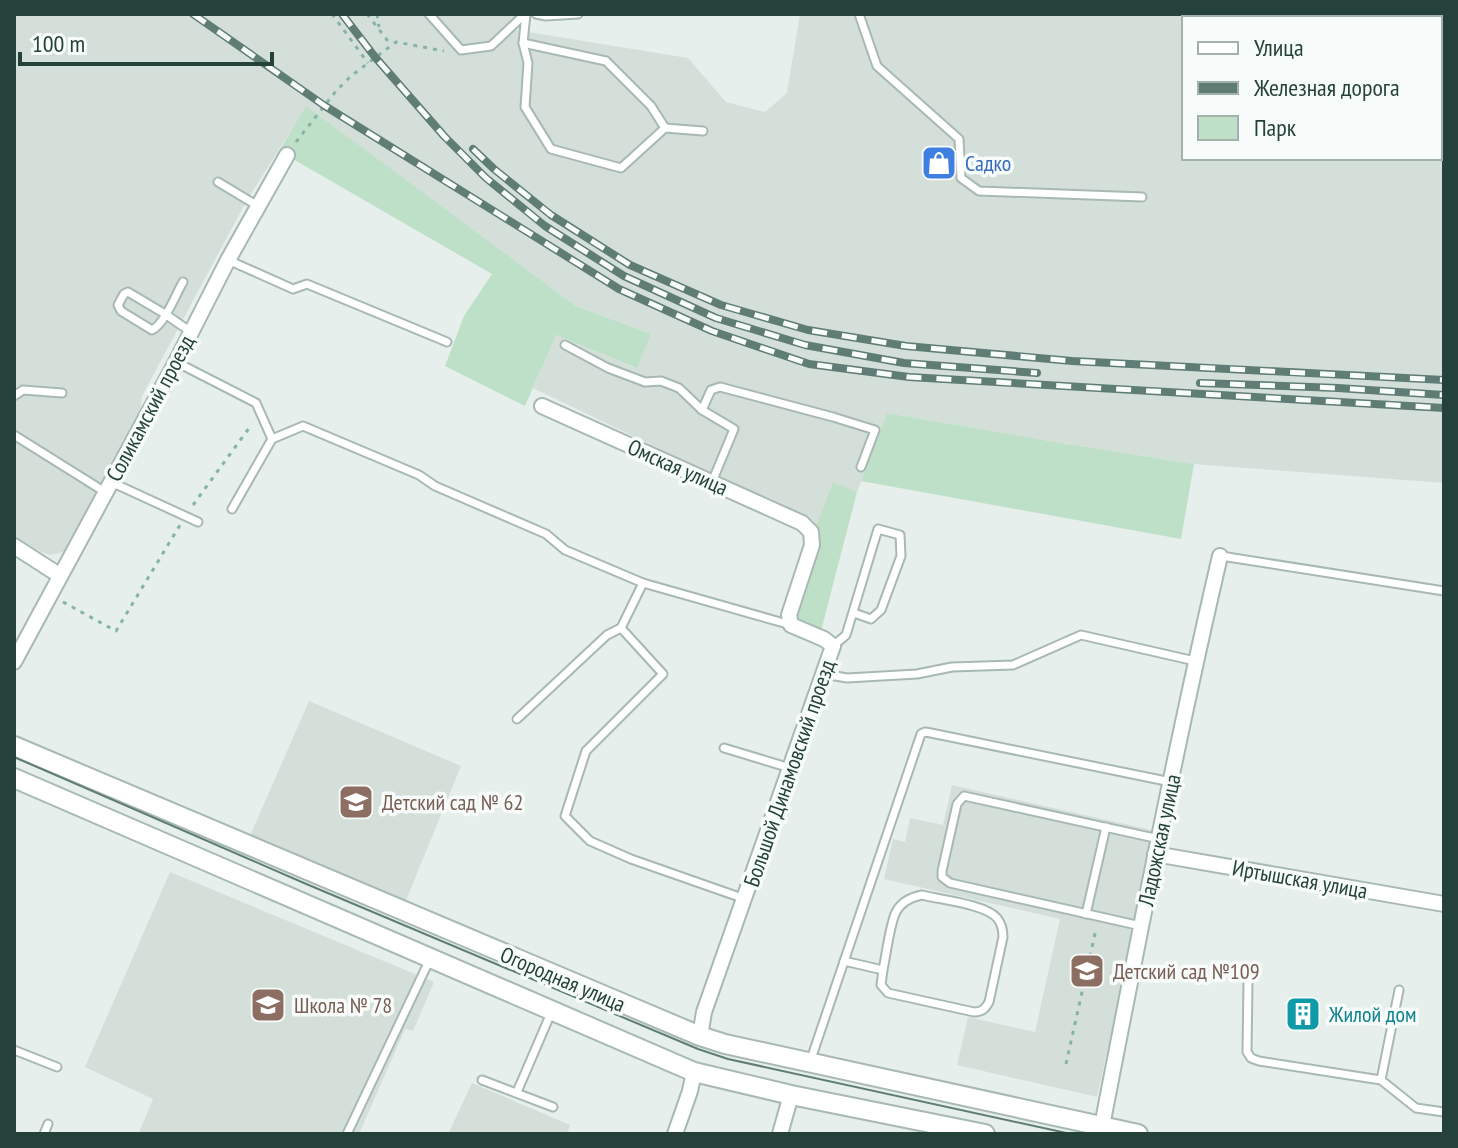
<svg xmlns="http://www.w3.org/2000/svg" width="1458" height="1148" viewBox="0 0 1458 1148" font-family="'PT Sans Narrow',sans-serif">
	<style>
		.built { fill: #d4dfda; fill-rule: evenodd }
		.green { fill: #bfe0c8 }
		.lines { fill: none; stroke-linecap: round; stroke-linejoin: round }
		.service-casing { stroke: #a8b8b2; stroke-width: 11 }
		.minor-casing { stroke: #a8b8b2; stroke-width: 18 }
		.tertiary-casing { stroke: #a8b8b2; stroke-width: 22 }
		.path { stroke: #86b3a5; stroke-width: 3; stroke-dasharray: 4 6; stroke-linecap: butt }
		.service { stroke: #fff; stroke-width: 7 }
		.minor { stroke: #fff; stroke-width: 14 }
		.tertiary { stroke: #fff; stroke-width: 18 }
		.tram { stroke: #5f7d75; stroke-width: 2 }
		.rail-casing { stroke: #5f7d75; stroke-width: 8 }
		.rail { stroke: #f7fbf9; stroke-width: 5; stroke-dasharray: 15; stroke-linecap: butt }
		.labels { text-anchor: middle; stroke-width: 7; stroke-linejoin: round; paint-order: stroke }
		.shop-label { font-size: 22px; fill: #366cbe; stroke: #f7fbf9; text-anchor: start }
		.street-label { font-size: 22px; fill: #24423a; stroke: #f7fbf9 }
		.education-label { font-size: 22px; fill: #785e54; stroke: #f7fbf9; text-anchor: start }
		.culture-label { font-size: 22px; fill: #0d838f; stroke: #f7fbf9; text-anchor: start }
	</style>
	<rect width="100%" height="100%" fill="#e6efeb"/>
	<g class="built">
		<path d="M14 14H518L516 30 688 58 726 102 765 112 787 93 800 14H1444V483L1194 464 1055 442 887 413 857 492 833 483 815 529 807 520 533 388 556 335 636 368 651 334 576 306 306 107 247 200 142 396 140 413 99 490 64 552 49 555 39 551 14 536ZM1184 18H1440V158H1184Z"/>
		<path d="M309 701 461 766 404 905 249 838Z"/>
		<path d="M952 785 1156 831 1097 1097 957 1065 968 1017 1035 1032 1060 919 884 879 893 839 905 842 910 818 943 825Z"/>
		<path d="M170 872 434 982 413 1031 405 1029 359 1134H143L139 1132 153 1099 85 1067Z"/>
		<path d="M472 1083 570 1125 567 1134H448Z"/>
	</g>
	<g class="green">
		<path d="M306 106 576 306 651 334 637 368 556 335 525 406 445 366 464 316 492 274 279 151Z"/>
		<path d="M887 413 1055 442 1194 464 1181 539 861 481Z"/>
		<path d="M833 482 857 492 821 631 798 621 794 614 815 529Z"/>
	</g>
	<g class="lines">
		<defs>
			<g id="service">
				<path d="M429 14 461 50 491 46 525 14"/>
				<path d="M526 14 523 43 528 63 525 107 551 149 621 168 665 128 703 131"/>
				<path d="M536 14 546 16 578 14"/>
				<path d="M859 14 877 66 959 139 961 178 979 191 1142 197"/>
				<path d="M523 43 606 61 651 106 665 128"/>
				<path d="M218 182 258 206"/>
				<path d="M228 260 293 289 307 284 447 342"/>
				<path d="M183 282C175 296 165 323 152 330L121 311 118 305 124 294 128 292 165 314 191 332"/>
				<path d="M565 345 608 368 645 382 661 381 679 388 702 410"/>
				<path d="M176 362 256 403 272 439"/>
				<path d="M14 396 23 390 62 393"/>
				<path d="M14 435 105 492"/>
				<path d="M111 482 198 522"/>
				<path d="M712 482 734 429 702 410 711 390 720 387 833 417 875 430 861 467"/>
				<path d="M232 509 272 439 303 426 419 475 435 486 546 534 565 550 643 583 791 625"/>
				<path d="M1221 556 1444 591"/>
				<path d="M621 628 663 674 586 751 565 816 590 841 631 859 745 899"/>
				<path d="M833 646 846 635 878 529 900 535 901 556 881 610 871 619 854 613"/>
				<path d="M824 674 847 678 917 674 952 667 1013 665 1081 635 1195 661"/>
				<path d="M517 719 607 635 621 628 643 583"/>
				<path d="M724 748 790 768"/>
				<path d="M1086 914 1106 827"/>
				<path d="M1141 926 950 883 942 877V871L957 804 964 796 1159 839"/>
				<path d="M844 961 883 970C886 956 890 923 896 912 901 902 912 897 922 895 941 900 985 904 997 918 1002 924 1003 930 1003 937L989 1002C985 1009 982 1012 974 1012L888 993 881 985 883 970"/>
				<path d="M1248 983 1247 1052 1251 1058 1259 1061 1381 1080 1416 1108 1444 1112"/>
				<path d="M14 1050 57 1067"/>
				<path d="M810 1062 921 734 925 732 931 733 1171 782"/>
				<path d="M482 1080 553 1107"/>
				<path d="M1381 1080 1399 990"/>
				<path d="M517 1092 551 1013"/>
				<path d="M44 1134 48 1124"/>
				<path d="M347 1134 430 959"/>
			</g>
			<g id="minor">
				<path d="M542 406 802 523 811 532 812 545 789 615 791 625 824 639 833 646 704 1012 700 1036"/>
				<path d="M14 546 59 575"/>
				<path d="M14 662 176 362 228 260 287 155"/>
				<path d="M1155 854 1444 904"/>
				<path d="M1102 1126C1139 935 1176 745 1220 556"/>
				<path d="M675 1134 690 1091 694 1072"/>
				<path d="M780 1134 791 1095"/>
			</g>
			<g id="tertiary">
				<path d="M14 746 700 1036 725 1044 1138 1134"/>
				<path d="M14 778 694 1072 791 1095 985 1134"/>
			</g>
		</defs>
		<use href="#service" class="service-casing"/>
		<use href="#minor" class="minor-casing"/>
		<use href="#tertiary" class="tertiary-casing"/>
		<g class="path">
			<path d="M332 14 368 63"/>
			<path d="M367 14 391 45"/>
			<path d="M377 14 379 27"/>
			<path d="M296 142 336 91 351 76 396 42 444 51"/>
			<path d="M193 505 252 424"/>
			<path d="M63 602 116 631 180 525"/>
			<path d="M1066 1064 1096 929"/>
		</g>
		<use href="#service" class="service"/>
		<use href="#minor" class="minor"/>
		<use href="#tertiary" class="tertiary"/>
		<path class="tram" d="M14 757 304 883 698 1049 728 1059 1071 1134"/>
		<defs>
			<g id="rail">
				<path d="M193 14 325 106 619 289 712 331 809 364 909 377 1444 408"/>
				<path d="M342 14 375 57 444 136 486 178 545 226 624 276 716 318 805 345 904 363 1037 373"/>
				<path d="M473 149 494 169 551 215 630 265 721 305 808 330 906 346 1072 361 1444 380"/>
				<path d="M1200 383 1338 388 1444 395"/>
			</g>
		</defs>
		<use href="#rail" class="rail-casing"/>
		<use href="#rail" class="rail"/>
	</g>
	<defs>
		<symbol id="shop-square" viewBox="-11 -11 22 22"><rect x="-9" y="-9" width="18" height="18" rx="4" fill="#3f7fe0" stroke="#f7fbf9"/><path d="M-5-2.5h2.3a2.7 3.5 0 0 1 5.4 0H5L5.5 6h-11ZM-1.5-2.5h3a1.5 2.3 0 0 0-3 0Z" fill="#fff"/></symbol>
		<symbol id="school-square" viewBox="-11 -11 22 22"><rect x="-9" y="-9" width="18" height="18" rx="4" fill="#8d6e63" stroke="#f7fbf9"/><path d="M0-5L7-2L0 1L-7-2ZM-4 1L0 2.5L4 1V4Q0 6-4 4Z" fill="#fff"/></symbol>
		<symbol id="building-square" viewBox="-11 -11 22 22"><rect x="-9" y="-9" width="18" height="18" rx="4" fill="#0f9aa8" stroke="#f7fbf9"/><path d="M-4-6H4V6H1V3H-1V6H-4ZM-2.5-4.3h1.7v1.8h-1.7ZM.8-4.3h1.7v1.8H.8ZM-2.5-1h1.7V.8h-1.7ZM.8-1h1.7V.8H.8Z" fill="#fff"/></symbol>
	</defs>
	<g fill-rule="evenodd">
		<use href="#shop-square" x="919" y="143" width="40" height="40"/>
		<use href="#school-square" x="336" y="782" width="40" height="40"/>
		<use href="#school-square" x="1067" y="951" width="40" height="40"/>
		<use href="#school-square" x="248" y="985" width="40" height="40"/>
		<use href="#building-square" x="1283" y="994" width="40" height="40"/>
	</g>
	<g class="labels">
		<g class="shop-label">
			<text x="965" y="171">Садко</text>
		</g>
		<g class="street-label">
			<text transform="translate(150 408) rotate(-62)" y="8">Соликамский проезд</text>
			<text transform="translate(678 467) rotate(24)" y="8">Омская улица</text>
			<text transform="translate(789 773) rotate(-71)" y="8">Большой Динамовский проезд</text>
			<text transform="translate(1159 840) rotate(-78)" y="8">Ладожская улица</text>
			<text transform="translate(1300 879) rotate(10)" y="8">Иртышская улица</text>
			<text transform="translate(563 979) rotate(23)" y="8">Огородная улица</text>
		</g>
		<g class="education-label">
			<text x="382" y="810">Детский сад № 62</text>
			<text x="1113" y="979">Детский сад №109</text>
			<text x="294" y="1013">Школа № 78</text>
		</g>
		<g class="culture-label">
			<text x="1329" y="1022">Жилой дом</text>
		</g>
	</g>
	<rect width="1458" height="1148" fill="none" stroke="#24423a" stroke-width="32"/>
	<rect x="1182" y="16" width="260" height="144" fill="#f7fbf9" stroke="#a3b1ad" stroke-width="2"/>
	<rect x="1198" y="42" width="40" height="12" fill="#ffffff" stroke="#a3b1ad" stroke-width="2"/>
	<text x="1254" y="56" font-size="24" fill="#24423a">Улица</text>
	<rect x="1198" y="82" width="40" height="12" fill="#5f7d75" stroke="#a3b1ad" stroke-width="2"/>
	<text x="1254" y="96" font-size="24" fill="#24423a">Железная дорога</text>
	<rect x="1198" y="116" width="40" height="24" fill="#bfe0c8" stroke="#a3b1ad" stroke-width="2"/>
	<text x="1254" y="136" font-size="24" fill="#24423a">Парк</text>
	<path d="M20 52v12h252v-12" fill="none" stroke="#24423a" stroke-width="4"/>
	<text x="32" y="52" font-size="24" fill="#24423a" stroke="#f7fbf9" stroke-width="6" paint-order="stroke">100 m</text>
</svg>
